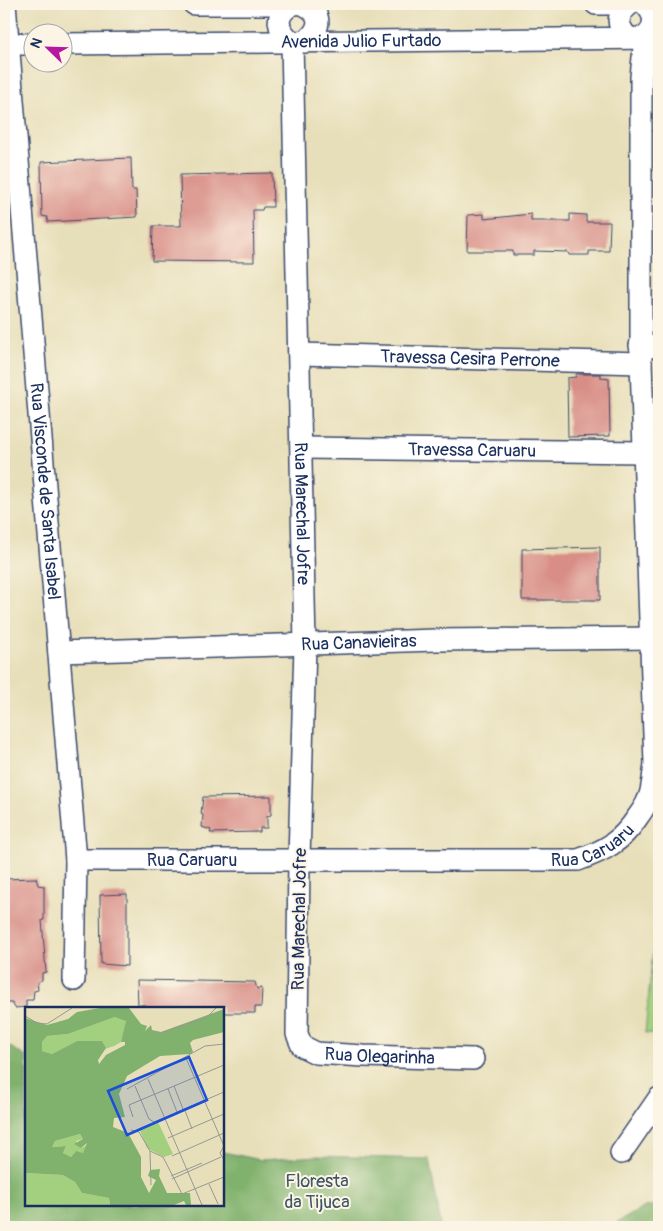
<svg xmlns="http://www.w3.org/2000/svg" width="663" height="1231" viewBox="0 0 663 1231" font-family="Pangolin,sans-serif">
	<style>
		.green { fill: #a2d07e; stroke: #5e806e }
		.forest { fill: #81b26d; stroke: #4e7066 }
		.building { fill: #d88e87 }
		.lines { fill: none; stroke-linecap: round; stroke-linejoin: round }
		.street-casing { stroke: #3a496c; stroke-width: 24 }
		.street { stroke: #fff; stroke-width: 21 }
		.labels { text-anchor: middle; stroke-width: 4; stroke-linejoin: round; paint-order: stroke }
		.street-label { font-size: 18px; fill: #1b2f5e; stroke: #fcf5e5 }
		.park-label { font-size: 18px; fill: #3d5766; stroke: #fcf5e5 }
		.inset-road { fill: none; stroke: #959995; stroke-width: 1 }
		.view { fill: #1d4ed8; fill-opacity: 0.15; stroke: #1d4ed8; stroke-width: 2.5 }
		.inset-edge { fill: none; stroke: #1b2f5e; stroke-width: 2.5 }
	</style>
	<rect width="100%" height="100%" fill="#fcf5e5"/>
	<filter id="ink" filterUnits="userSpaceOnUse"><feTurbulence type="fractalNoise" baseFrequency=".02" numOctaves="2"/><feDisplacementMap in="SourceGraphic" scale="10" xChannelSelector="R" yChannelSelector="G"/><feConvolveMatrix kernelMatrix="1 2 1 2 8 2 1 2 1" color-interpolation-filters="sRGB"/></filter>
	<filter id="wash" filterUnits="userSpaceOnUse"><feTurbulence type="fractalNoise" baseFrequency=".0096" numOctaves="4" result="noise"/><feDisplacementMap in="SourceGraphic" scale="20" xChannelSelector="R" yChannelSelector="G"/><feGaussianBlur stdDeviation="1.12" result="paint"/><feColorMatrix in="noise" values="0 0 0 0 0 0 0 0 0 0 0 0 0 0 0 0 0 1.4 0 .05"/><feComposite in="paint" operator="in"/></filter>
	<g filter="url(#wash)">
		<rect width="100%" height="100%" fill="#e7dfb9"/>
		<path class="green" d="M659 885V1034L645 1033Z"/>
		<g class="forest">
			<path d="M4 1043 26 1057V1205H222L223 1152 261 1160 317 1156 429 1159 441 1225 430 1227H4Z"/>
			<path d="M659 1204V1227H609L645 1207Z"/>
		</g>
		<g id="blocks">
			<g class="building">
				<path d="M131 158 132 190H136L137 217 48 222 47 217 42 216 41 162Z"/>
				<path d="M272 173 273 207H263L262 210H253L254 262 152 261 153 226H181L180 175Z"/>
				<path d="M484 214V219L531 214V221H570V214L586 215V222H610L609 251H589V255H569L568 252 534 251V255H513V251H467L468 215Z"/>
				<path d="M576 374H601V378L609 379 610 436 568 437 567 378 576 377Z"/>
				<path d="M600 547V600H522V549Z"/>
				<path d="M271 796V815L267 816V828H260V832L210 833 211 830 202 827 203 815 201 814 203 797Z"/>
				<path d="M36 878 38 885 44 886V920H42L46 972 42 973V980L37 982 38 990 34 991 33 1000H26V1007L15 1008 12 1003H4V879Z"/>
				<path d="M127 894V966L101 964 100 895Z"/>
				<path d="M137 980 255 982 257 989 262 988 261 1007H255V1013H222V1008H145V1005H138Z"/>
			</g>
		</g>
	</g>
	<g filter="url(#ink)">
		<use href="#blocks" fill-opacity="0" stroke="#3a496c" stroke-width="1"/>
		<g class="lines">
			<defs>
				<g id="street">
					<path id="s1" d="M5 4 76 860 74 980"/>
					<path d="M194 4H296"/>
					<path id="s2" d="M292 4C273 17 277 29 292 42L305 645 299 859 297 1034 302 1046 316 1053 363 1056 473 1059"/>
					<path d="M303 4C323 14 322 28 305 42"/>
					<path d="M596 4H630"/>
					<path d="M627 37C616 23 616 16 630 4"/>
					<path d="M7 44H32"/>
					<path id="s3" d="M62 44 659 38"/>
					<path d="M640 346 659 347"/>
					<path id="s4" d="M299 354 641 363"/>
					<path id="s5" d="M302 448 642 452"/>
					<path id="s6" d="M59 652 436 640 659 638"/>
					<path id="s7" d="M76 860H578C604 851 621 842 637 818 643 810 649 801 651 791 653 782 654 772 655 763L641 363V77L645 38 652 29 654 18 650 10 645 4"/>
					<path d="M621 1153 659 1098"/>
				</g>
			</defs>
			<use href="#street" class="street-casing"/>
			<use href="#street" class="street"/>
		</g>
	</g>
	<g class="labels">
		<g class="street-label">
			<text dy="6" stroke="none"><textPath href="#s3" startOffset="299">Avenida Julio Furtado</textPath></text>
			<text dy="6" stroke="none"><textPath href="#s4" startOffset="171">Travessa Cesira Perrone</textPath></text>
			<text dy="6" stroke="none"><textPath href="#s5" startOffset="170">Travessa Caruaru</textPath></text>
			<text dy="6" stroke="none"><textPath href="#s1" startOffset="489">Rua Visconde de Santa Isabel</textPath></text>
			<text dy="6" stroke="none"><textPath href="#s2" startOffset="519">Rua Marechal Jofre</textPath></text>
			<text dy="6" stroke="none"><textPath href="#s6" startOffset="300">Rua Canavieiras</textPath></text>
			<text dy="6" stroke="none"><textPath href="#s7" startOffset="520">Rua Caruaru</textPath></text>
			<text dy="6" stroke="none"><textPath href="#s7" startOffset="116">Rua Caruaru</textPath></text>
			<text transform="translate(299 919) rotate(-89)" y="6">Rua Marechal Jofre</text>
			<text dy="6" stroke="none"><textPath href="#s2" startOffset="1132">Rua Olegarinha</textPath></text>
		</g>
		<g class="park-label">
			<text x="317" y="1187">Floresta<tspan x="317" dy="21">da Tijuca</tspan></text>
		</g>
	</g>
	<g transform="translate(25 1007)">
		<rect width="199" height="199" fill="#e7dfb9"/>
		<path d="M90 10H97L102 16 96 35 89 39 80 42 78 35 52 34 27 47 17 44V35L22 29 43 27ZM133 115 148 147 139 150 122 141 114 121ZM55 127 58 132 51 134 56 141 62 138 58 146 50 145 46 150 38 146 41 139 27 140 30 134ZM0 166 38 168 50 175 57 186 84 191 85 198H0Z" fill="#a2d07e"/>
		<path d="M75 1H104L116 17 122 19 120 24 126 18 127 23 136 25 199 2V25L168 33 165 36 168 45 165 47 135 49 102 69 94 87 100 110 89 111 88 120 103 126 116 150V170L124 186 131 173 123 169 125 163 135 162 134 169 142 186H165L166 198H161L159 194 149 198H85L84 191 57 186 50 175 38 168 0 166V11L22 18 43 12 52 5ZM90 10 101 14 96 35H100V38L81 48 74 57 73 53 81 41 77 34H52L27 47 17 44V35L22 29 43 27ZM55 127 58 132 49 137 56 141 62 136 58 146 51 144 46 150 38 146 41 139 27 140 30 134Z" fill="#81b26d" fill-rule="evenodd"/>
		<path class="inset-road" d="M0 9 12 16 22 17 47 1M132 27 181 11 191 1M164 50 175 78M161 51 199 139M123 72 177 198M110 79 124 112 129 115 199 85M149 79 158 102M102 82 180 39 199 37M143 82 152 105M159 101 167 122M108 110 104 98 199 58M106 123 114 125 125 144 126 178M143 131 199 107M199 139 195 146 199 153M125 144 138 150 157 187 199 170M147 149 199 126M146 169 177 156M147 172 196 150M184 177 193 197"/>
		<path class="view" d="M164 50 182 93 102 128 83 84Z"/>
		<rect width="199" height="199" class="inset-edge"/>
	</g>
	<rect width="663" height="1231" fill="none" stroke="#fcf5e5" stroke-width="20"/>
	<g transform="translate(48 48) rotate(293)"><circle r="24" fill="#fcf5e5" stroke="#a2a6af"/>
	<path d="M0-4L9 19L0 12L-9 19Z" fill="#b5179e"/>
	<text y="-8" font-size="14" font-weight="bold" text-anchor="middle" fill="#1b2f5e">N</text>
	</g>
</svg>
